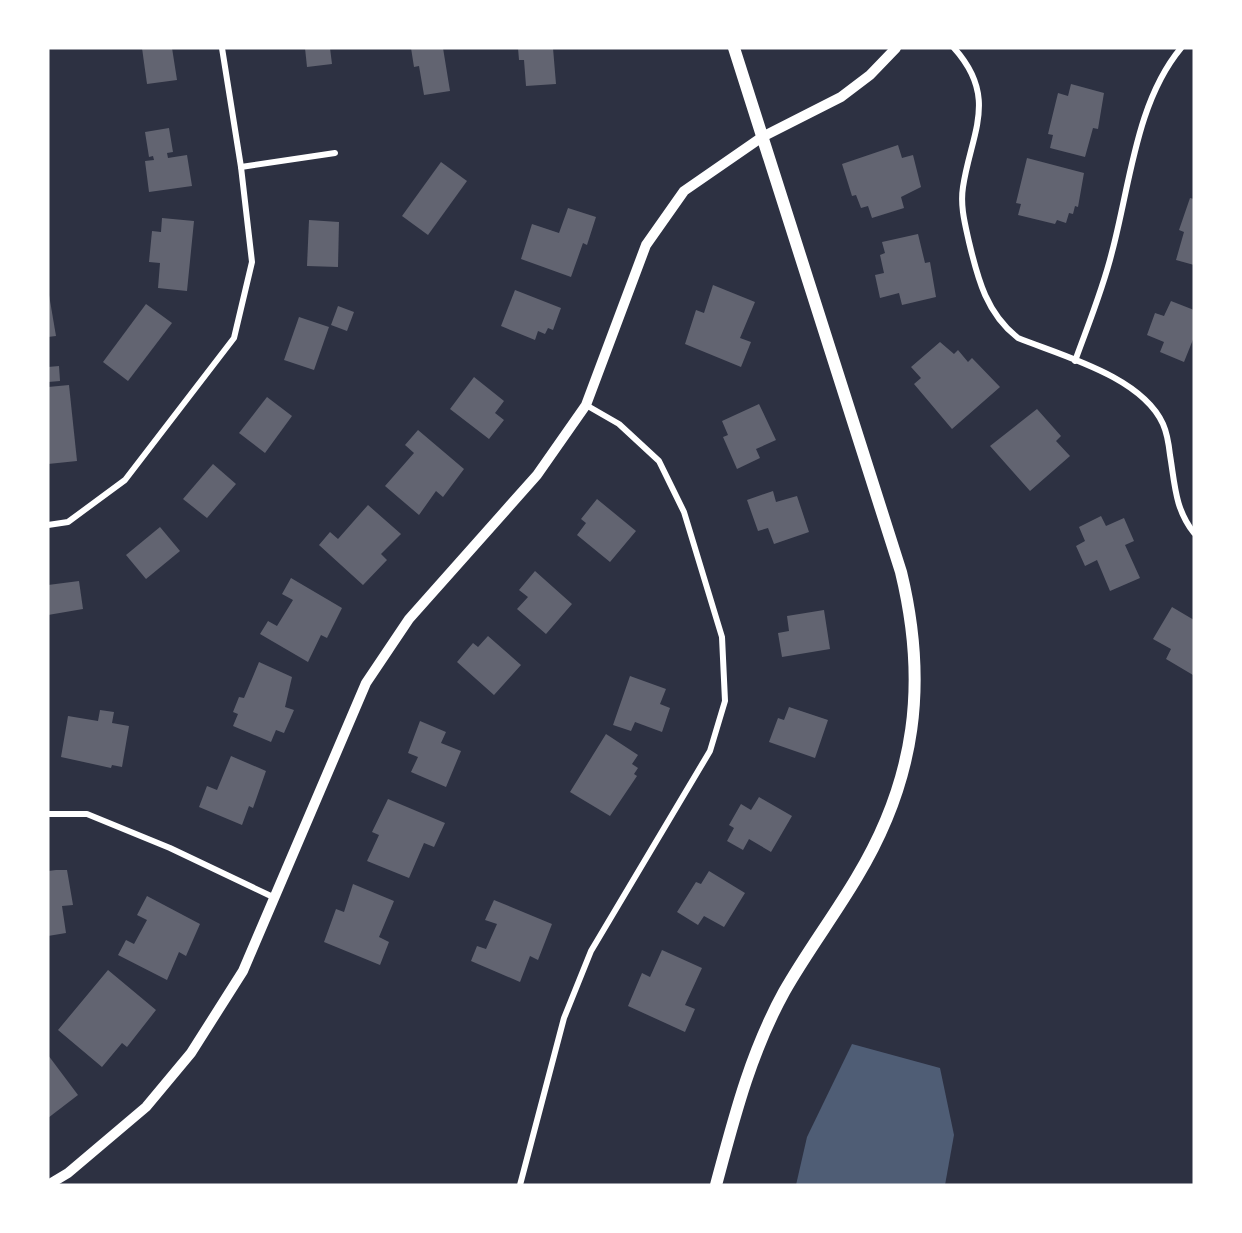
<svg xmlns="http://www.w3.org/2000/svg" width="1242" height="1233" viewBox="0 0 1242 1233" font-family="Quicksand,sans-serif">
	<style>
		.water { fill: #4f5d75 }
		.building { fill: #626471 }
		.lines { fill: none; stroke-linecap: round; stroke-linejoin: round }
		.minor { stroke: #fff; stroke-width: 6 }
		.tertiary { stroke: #fff; stroke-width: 10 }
		.secondary { stroke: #fff; stroke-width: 12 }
	</style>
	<rect width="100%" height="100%" fill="#2d3142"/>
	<path class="water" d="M852 1044 940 1068 954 1135 945 1185H796L807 1137Z"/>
	<g class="building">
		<path d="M142 48H172L177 80 147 84Z"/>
		<path d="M305 48H330L332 64 307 67Z"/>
		<path d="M411 48H443L450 91 424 95 419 66 414 67Z"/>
		<path d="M518 48H553L556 84 526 86 524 60H519Z"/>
		<path d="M1071 84 1104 93 1098 129 1093 128 1085 157 1050 148 1053 135 1048 134 1058 93 1068 96Z"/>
		<path d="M169 128 173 152 167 153 168 158 187 155 192 186 149 192 145 161 154 160 153 156 149 157 145 132Z"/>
		<path d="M898 145 902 158 913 155 921 187 901 197 904 208 872 218 868 206 861 208 856 195 852 196 842 164Z"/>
		<path d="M1027 158 1084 173 1078 207 1075 206 1073 214 1069 213 1066 223 1057 220 1055 224 1018 215 1021 204 1016 203Z"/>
		<path d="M441 162 467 181 428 235 402 216Z"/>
		<path d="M1190 198 1194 199V265L1176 260 1184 232 1179 230Z"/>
		<path d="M568 208 596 217 587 245 583 243 571 277 521 259 532 224 559 233Z"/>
		<path d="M162 218 194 221 187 291 158 288 160 263 149 262 152 231 161 232Z"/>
		<path d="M309 220 339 222 338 267 307 266Z"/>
		<path d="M918 234 925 263 930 262 936 297 902 305 899 293 880 298 875 275 884 273 880 255 885 253 882 242Z"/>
		<path d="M713 285 755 302 740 338 751 342 741 367 685 344 696 310 704 313Z"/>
		<path d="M48 289 56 336 48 337Z"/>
		<path d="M515 290 561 308 553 330 548 328 545 334 538 331 535 340 501 326Z"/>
		<path d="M1171 301 1194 310V337L1184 362 1160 352 1164 342 1147 335 1155 313 1164 316Z"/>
		<path d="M146 304 172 323 128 381 103 362Z"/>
		<path d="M338 306 354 312 347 331 331 325Z"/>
		<path d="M299 317 329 327 314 370 284 360Z"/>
		<path d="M940 342 954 354 958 350 968 362 972 358 1000 387 952 429 914 384 921 378 911 367Z"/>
		<path d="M59 366 60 381 48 382V367Z"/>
		<path d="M474 377 504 401 495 413 504 420 489 439 450 409Z"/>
		<path d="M69 385 77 461 48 464V387Z"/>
		<path d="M267 397 292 416 265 453 239 433Z"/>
		<path d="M759 404 776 440 756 449 760 458 737 469 723 437 728 435 722 421Z"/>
		<path d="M1037 409 1061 436 1056 441 1070 456 1030 491 990 446Z"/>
		<path d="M418 430 464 469 443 497 436 491 419 515 385 486 414 453 405 445Z"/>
		<path d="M213 464 236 484 207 518 183 499Z"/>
		<path d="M773 491 776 502 797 496 809 532 774 544 768 528 758 531 747 500Z"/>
		<path d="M597 499 636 531 610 562 577 535 586 523 581 519Z"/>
		<path d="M368 505 401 534 381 554 387 560 363 585 319 545 330 532 338 539Z"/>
		<path d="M1101 516 1106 526 1124 518 1134 541 1125 545 1140 578 1110 591 1097 560 1085 566 1076 546 1085 541 1079 527Z"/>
		<path d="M160 527 180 551 146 579 126 555Z"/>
		<path d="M535 571 572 604 546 634 517 609 528 597 519 590Z"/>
		<path d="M291 578 342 608 327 638 321 635 308 662 260 634 268 621 277 626 293 600 282 594Z"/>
		<path d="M79 581 83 609 48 615V585Z"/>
		<path d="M1172 607 1194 620 1193 675 1166 659 1171 649 1153 639Z"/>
		<path d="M824 610 830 649 782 657 778 633 789 631 787 616Z"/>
		<path d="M488 636 521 665 494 695 457 662 473 643 478 647Z"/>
		<path d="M259 662 292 677 285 707 294 710 284 733 276 730 271 742 233 726 238 714 233 712 239 697 244 698Z"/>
		<path d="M630 676 666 689 660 704 670 708 662 732 635 722 631 731 613 725Z"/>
		<path d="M789 707 828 720 815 758 769 742 778 718 784 720Z"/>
		<path d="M100 710 114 712 112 723 129 726 122 767 112 765 111 768 61 757 68 716 98 721Z"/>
		<path d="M420 721 446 732 441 743 461 751 446 787 411 772 418 757 408 753Z"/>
		<path d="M606 734 638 755 632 764 638 768 634 774 637 776 610 816 570 792Z"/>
		<path d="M231 756 266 771 253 808 249 806 242 825 199 807 207 786 217 790Z"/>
		<path d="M759 797 792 816 771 852 749 839 743 850 727 841 734 828 729 825 741 804 751 810Z"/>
		<path d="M388 799 445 823 434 847 424 843 409 878 367 861 379 835 372 832Z"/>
		<path d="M56 870H67L73 905 62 906 66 933 48 936V871Z"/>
		<path d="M709 871 745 893 724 927 704 916 698 925 677 912 696 882 701 884Z"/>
		<path d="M353 884 394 901 379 937 389 942 380 965 324 942 336 909 344 912Z"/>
		<path d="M147 896 200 924 186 956 179 952 167 980 118 955 126 940 134 944 147 920 137 915Z"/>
		<path d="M494 900 552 924 538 960 530 956 520 982 471 961 477 946 486 949 497 924 485 920Z"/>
		<path d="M662 950 702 968 685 1005 695 1009 685 1032 628 1006 642 973 650 977Z"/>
		<path d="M108 970 156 1010 127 1047 122 1043 102 1067 58 1030Z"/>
		<path d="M48 1055 78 1095 48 1118Z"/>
	</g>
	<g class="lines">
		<g class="minor">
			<path d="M954 48C999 98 971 133 963 187 960 206 965 224 969 242 978 280 987 314 1018 338 1063 356 1142 377 1163 424 1167 433 1169 446 1170 455 1175 485 1175 509 1194 533"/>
			<path d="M241 167 335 153"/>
			<path d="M1075 361C1088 325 1103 289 1112 252 1130 185 1136 102 1181 48"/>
			<path d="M48 525 68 522 125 480 234 338 252 262 241 167 222 48"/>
			<path d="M48 814H87L170 848 273 897"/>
			<path d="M520 1185 564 1018 591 951 710 751 725 701 722 637 684 512 659 461 619 424 586 405"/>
		</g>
		<path class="tertiary" d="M48 1185 68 1173 146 1107 191 1053 243 971 366 683 409 619 537 475 586 405 646 245 684 191 762 137 841 97 870 75 896 48"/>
		<path class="secondary" d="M716 1185C734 1118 750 1054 784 992 806 953 834 916 857 877 916 779 928 683 901 572L734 48"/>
	</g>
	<rect width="1242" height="1233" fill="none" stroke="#ffffff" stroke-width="99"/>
</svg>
